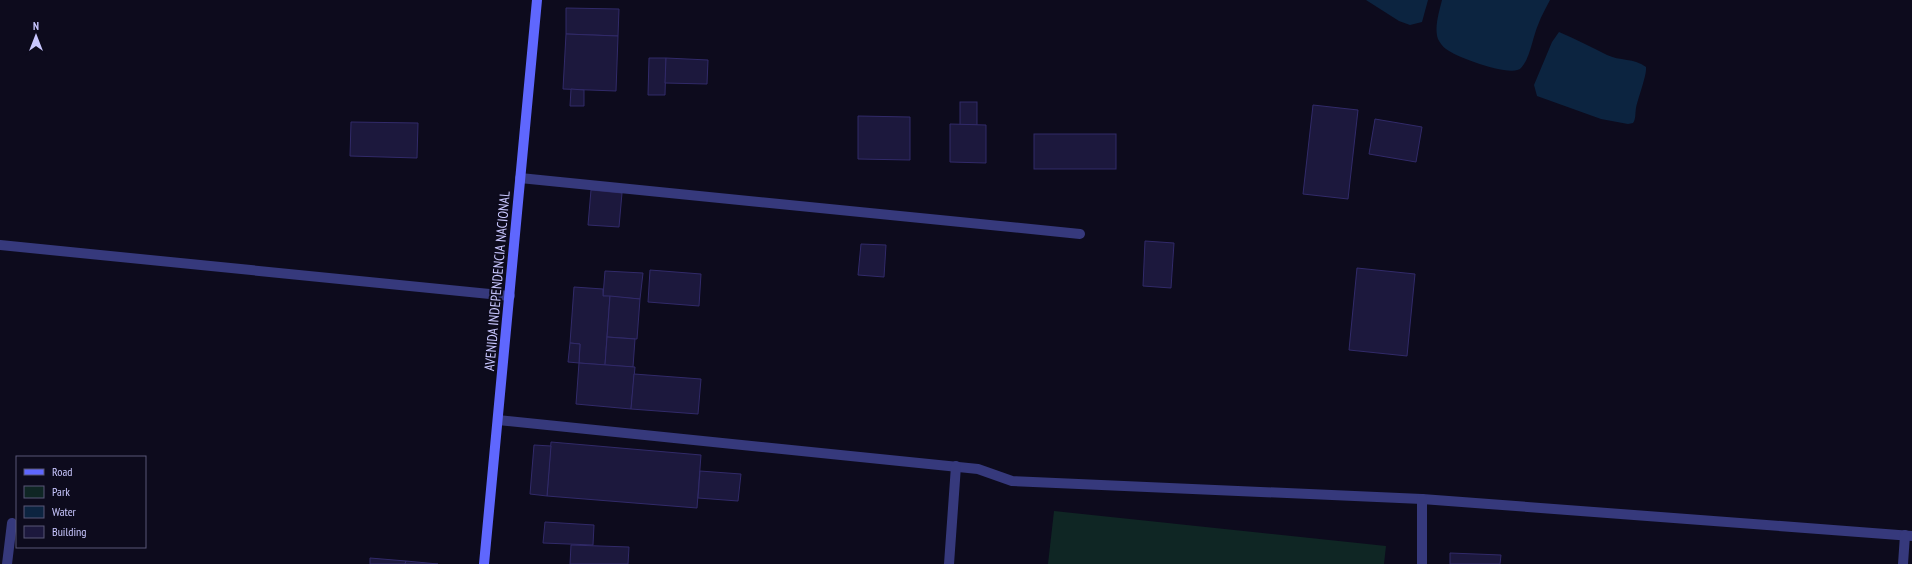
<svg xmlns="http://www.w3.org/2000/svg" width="1912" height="564" viewBox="0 0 1912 564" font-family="'PT Sans Narrow',sans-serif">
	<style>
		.green { fill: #0f2624 }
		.water { fill: #0c2440 }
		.building { fill: #1c183d; stroke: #312a69 }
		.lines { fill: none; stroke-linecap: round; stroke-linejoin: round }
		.street { stroke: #36397c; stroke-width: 10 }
		.secondary { stroke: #5f67fe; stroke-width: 10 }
		.labels { text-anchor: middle; stroke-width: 4; stroke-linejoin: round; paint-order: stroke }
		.street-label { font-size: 14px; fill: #c9c7ff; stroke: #0d0b1d }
	</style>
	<rect width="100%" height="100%" fill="#0d0b1d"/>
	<path class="green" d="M1054 511 1386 546 1384 564H1048Z"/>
	<g class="water">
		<path d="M1366 0H1428L1422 22 1410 25 1399 21Z"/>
		<path d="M1442 0H1550C1546 8 1541 16 1538 25 1533 36 1530 59 1521 68 1512 78 1456 57 1446 49 1443 47 1440 43 1438 39 1434 28 1439 12 1442 0Z"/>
		<path d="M1559 32C1576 39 1591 47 1607 55 1619 61 1635 58 1646 67 1647 75 1638 98 1636 108 1635 114 1636 119 1633 123L1628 124 1601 119 1537 96 1534 85 1552 42Z"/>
	</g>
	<g class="building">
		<path d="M566 8 619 9 618 36 566 34Z"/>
		<path d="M566 34 618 36 616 91 563 89Z"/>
		<path d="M649 58H666L665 95H648Z"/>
		<path d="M666 58 708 60 707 84 665 83Z"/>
		<path d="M571 89 584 90V106H570Z"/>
		<rect x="960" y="102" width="17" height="23"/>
		<path d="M1313 105 1358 110 1348 199 1303 194Z"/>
		<path d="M858 116 910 117V160L858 159Z"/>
		<path d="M1375 119 1422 127 1416 162 1369 154Z"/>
		<path d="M351 122 418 123 417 158 350 156Z"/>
		<path d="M950 124 986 125V163L950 162Z"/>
		<rect x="1034" y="134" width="82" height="35"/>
		<path d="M591 190 622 193 619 227 588 225Z"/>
		<path d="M1145 241 1174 243 1171 288 1143 286Z"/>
		<path d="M861 244 886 245 884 277 858 275Z"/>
		<path d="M1357 268 1415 274 1407 356 1349 350Z"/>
		<path d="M650 270 701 274 699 306 648 302Z"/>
		<path d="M605 271 643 273 640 299 603 296Z"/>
		<path d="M574 287 603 289V296H610L605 365 579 363 580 344 570 343Z"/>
		<path d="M610 296 640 299 637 339 607 337Z"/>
		<path d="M607 337 635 339 633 367 605 365Z"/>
		<path d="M570 343 580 344 579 363 568 362Z"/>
		<path d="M579 363 635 367 631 409 576 404Z"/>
		<path d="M634 374 701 379 698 414 631 409Z"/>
		<path d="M551 442 701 455 697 508 547 496Z"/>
		<path d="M534 445 551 446 547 496 530 494Z"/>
		<path d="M700 471 741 474 738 501 698 498Z"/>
		<path d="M545 522 594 525 593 545 543 543Z"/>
		<path d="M571 545 629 547 628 564H570Z"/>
		<path d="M1450 553 1501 555 1500 564H1450Z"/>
		<path d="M370 558 406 561 405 564H370Z"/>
		<path d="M406 561 438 564H405Z"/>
	</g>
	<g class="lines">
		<g class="street">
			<path d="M520 178 1080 234"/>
			<path d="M0 245 510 296"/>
			<path d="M498 420 978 469 1012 481 1422 499 1912 536"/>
			<path d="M1422 499V564"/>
			<path d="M7 564 12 523"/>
			<path d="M949 564 956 466"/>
			<path d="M1903 564 1905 535"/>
		</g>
		<path class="secondary" d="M484 564 537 0"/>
	</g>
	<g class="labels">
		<g class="street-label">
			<text transform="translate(497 281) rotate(-85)" y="5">AVENIDA INDEPENDENCIA NACIONAL</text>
		</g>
	</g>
	<rect x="16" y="456" width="130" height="92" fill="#0d0b1d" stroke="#585677"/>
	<rect x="24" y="469" width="20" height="6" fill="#5f67fe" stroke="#585677"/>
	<text x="52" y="476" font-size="12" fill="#c9c7ff">Road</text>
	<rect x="24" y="486" width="20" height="12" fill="#0f2624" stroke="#585677"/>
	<text x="52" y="496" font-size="12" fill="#c9c7ff">Park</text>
	<rect x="24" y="506" width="20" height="12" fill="#0c2440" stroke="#585677"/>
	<text x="52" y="516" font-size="12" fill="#c9c7ff">Water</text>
	<rect x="24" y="526" width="20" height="12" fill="#1c183d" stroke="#585677"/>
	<text x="52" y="536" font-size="12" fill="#c9c7ff">Building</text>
	<g transform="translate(36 36)" stroke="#0d0b1d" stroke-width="3" paint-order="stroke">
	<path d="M0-3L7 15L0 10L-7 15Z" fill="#c9c7ff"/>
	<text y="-6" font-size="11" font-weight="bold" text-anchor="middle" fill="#c9c7ff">N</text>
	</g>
</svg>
